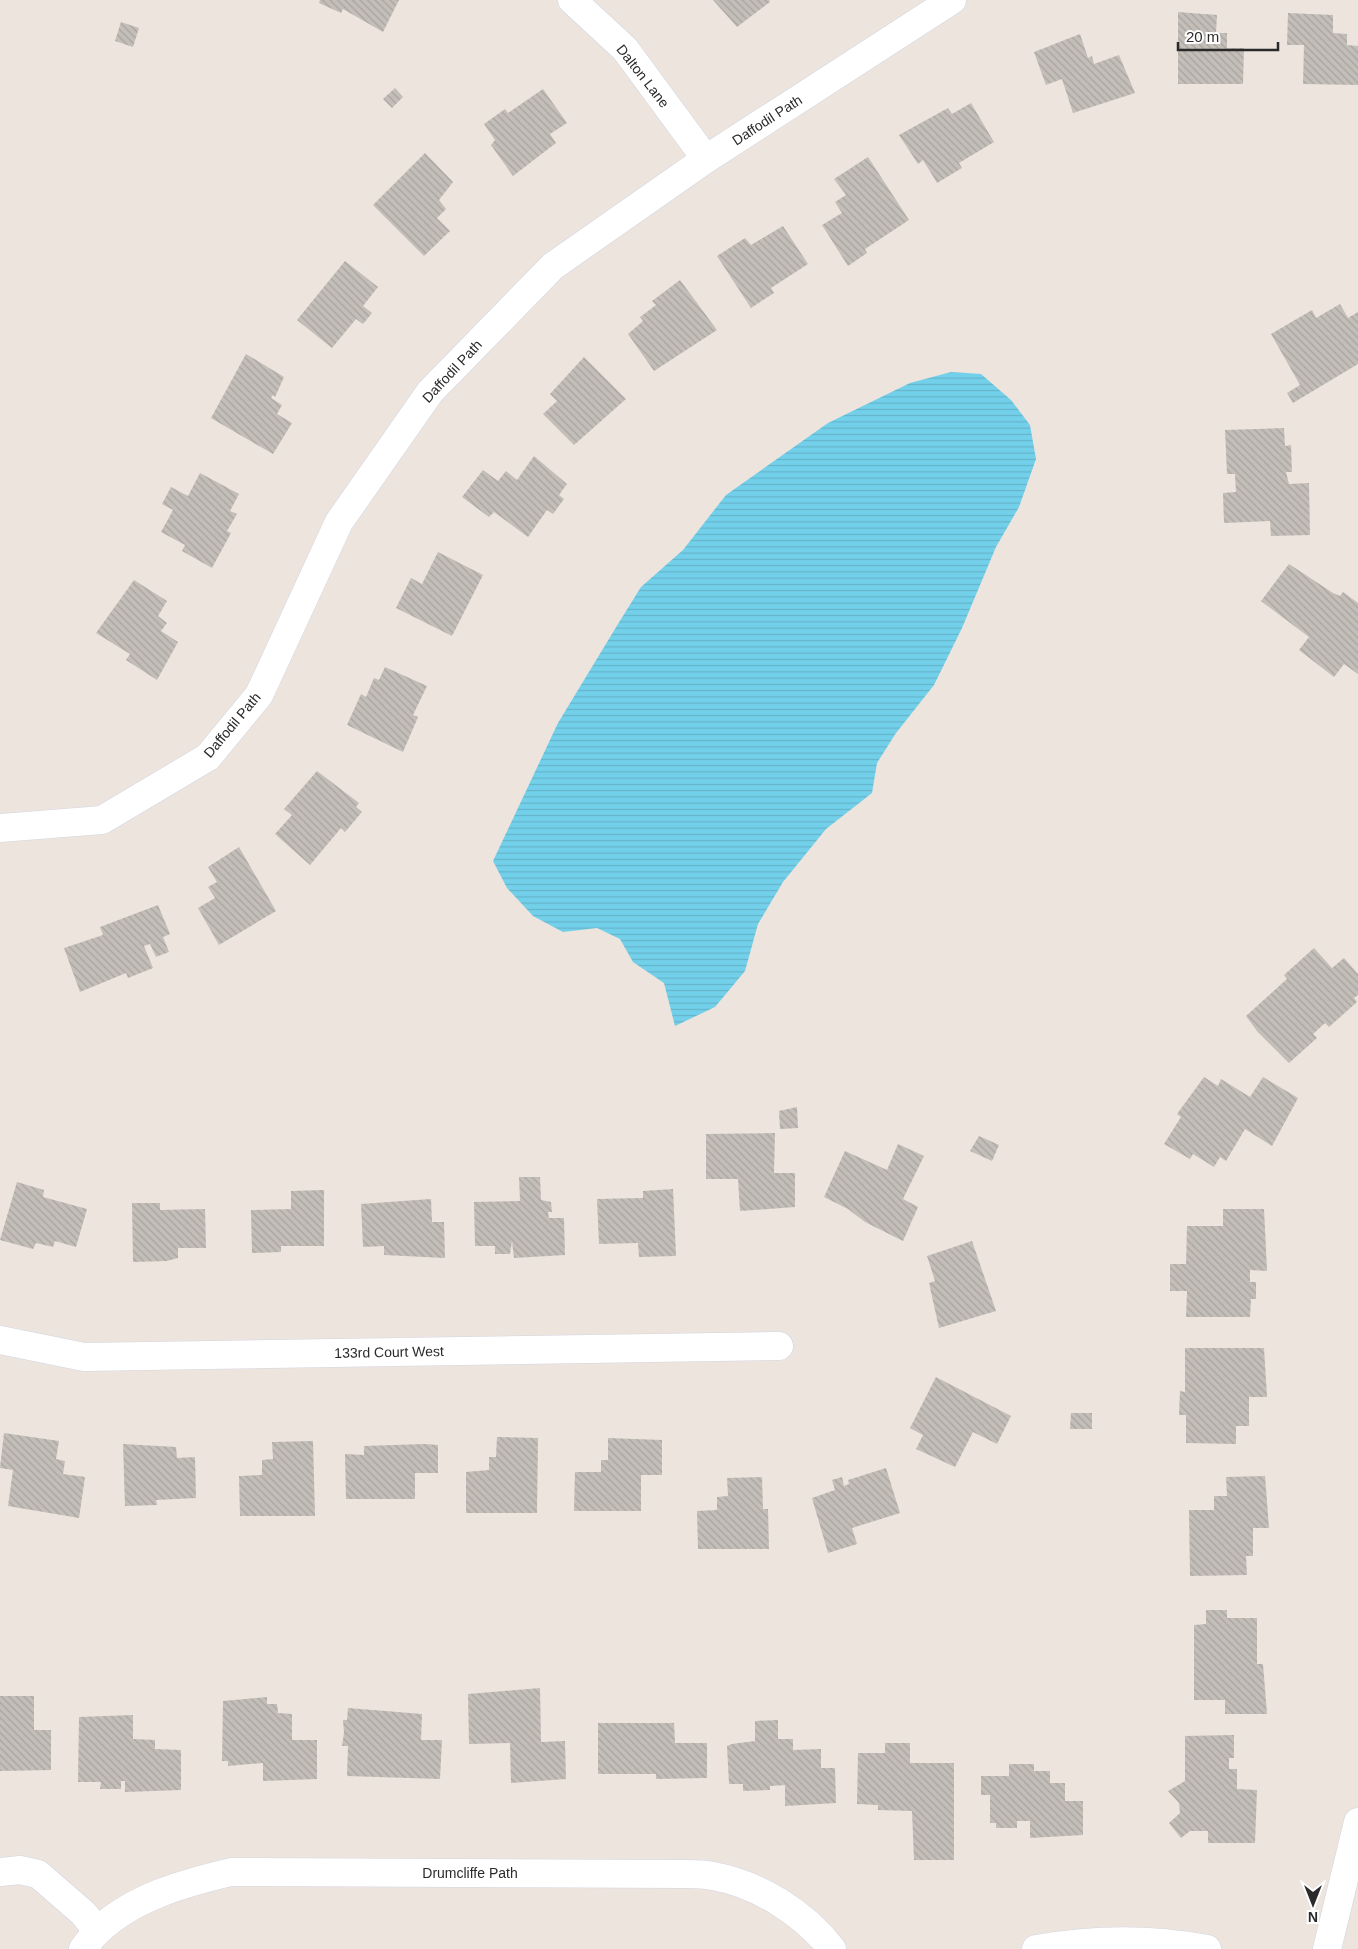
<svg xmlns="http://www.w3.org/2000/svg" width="1358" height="1949" viewBox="0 0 1358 1949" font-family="Arial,sans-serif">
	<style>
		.water { fill: url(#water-rules) }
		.building { fill: url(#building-back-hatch) }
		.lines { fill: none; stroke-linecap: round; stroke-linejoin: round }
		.minor-casing { stroke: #d2d6e2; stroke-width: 29 }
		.minor { stroke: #fff; stroke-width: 28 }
		.labels { text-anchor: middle; stroke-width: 4; stroke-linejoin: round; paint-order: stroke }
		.street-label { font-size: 14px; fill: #2a2a2a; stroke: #fff }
	</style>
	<defs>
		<pattern id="water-rules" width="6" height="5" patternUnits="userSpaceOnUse" patternTransform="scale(1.25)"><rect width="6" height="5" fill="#73d0ea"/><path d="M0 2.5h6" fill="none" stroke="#64b3c9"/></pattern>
		<pattern id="building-back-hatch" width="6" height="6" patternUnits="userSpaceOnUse" patternTransform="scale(1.25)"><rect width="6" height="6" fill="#c4beb9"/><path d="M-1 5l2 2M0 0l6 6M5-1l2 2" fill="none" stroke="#a9a39f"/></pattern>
	</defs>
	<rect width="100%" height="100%" fill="#ece4dd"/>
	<path class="water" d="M951 372 981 374 1011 400 1030 425 1036 459 1019 507 996 547 962 628 934 685 896 733 877 763 872 793 826 829 783 882 758 924 745 971 715 1007 675 1026 664 983 633 962 620 939 597 928 563 932 533 916 507 888 493 861 558 723 618 624 641 587 683 550 726 495 828 423 910 383Z"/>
	<g class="building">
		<path d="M320 0H399L383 32 343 9 341 13 319 3Z"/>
		<path d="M713 0H769L770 2 737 27Z"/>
		<path d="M1178 12 1217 15 1216 33H1227V48H1244L1243 84H1178Z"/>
		<path d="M1288 13 1333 15V33L1347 34V45L1358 46V85L1303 84 1304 45H1287Z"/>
		<path d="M121 22 139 28 133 47 115 41Z"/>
		<path d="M1080 34 1088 58 1092 56 1094 64 1119 55 1135 93 1073 113 1062 79 1046 85 1034 52Z"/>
		<path d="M395 88 403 97 392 108 383 99Z"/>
		<path d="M543 89 567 123 550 134 556 143 513 176 491 145 495 140 484 124 505 109 508 113Z"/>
		<path d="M971 103 994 142 959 163 962 168 937 183 923 160 918 164 899 135 948 108 952 114Z"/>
		<path d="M425 153 453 182 439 200 446 209 437 218 450 231 424 256 373 205Z"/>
		<path d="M868 157 909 220 865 249 867 253 848 266 822 225 842 213 835 202 846 195 834 179Z"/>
		<path d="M783 226 808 264 771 288 774 293 751 308 717 256 745 238 751 245Z"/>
		<path d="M345 261 378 287 363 306 372 313 363 324 356 319 332 348 297 320Z"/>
		<path d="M680 280 717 330 654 371 628 334 643 321 640 317 656 305 652 301Z"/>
		<path d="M1340 304 1348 318 1358 312V364L1293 403 1287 393 1300 385 1271 334 1312 310 1316 318Z"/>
		<path d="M246 354 284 377 275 397 273 395 271 398 282 405 277 414 292 423 273 454 211 418Z"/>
		<path d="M584 357 626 399 574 445 543 414 557 401 550 394Z"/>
		<path d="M1284 428 1285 446 1291 445 1292 472H1286L1289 484 1309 483 1310 535 1271 536 1270 521 1224 523 1223 493 1236 492 1235 474H1227L1225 430Z"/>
		<path d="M534 456 567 484 559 495 564 499 553 514 547 510 528 537 494 512 489 517 462 497 483 470 498 481 506 471 517 480Z"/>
		<path d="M200 473 239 494 230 511 237 514 227 531 231 533 212 568 182 551 185 545 161 532 173 510 162 504 171 487 188 496Z"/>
		<path d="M438 552 483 575 452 636 396 608 411 578 422 584Z"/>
		<path d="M1289 564 1333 593 1340 596 1343 592 1358 603V674L1344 664 1334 677 1299 650 1309 637 1261 601Z"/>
		<path d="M134 580 167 601 158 616 167 623 161 631 178 642 157 680 126 660 130 654 96 633Z"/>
		<path d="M385 667 427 686 413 715 418 717 403 752 347 725 361 694 366 697 374 678 379 680Z"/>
		<path d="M317 771 359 803 356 807 362 812 345 832 341 828 310 865 275 834 292 815 284 809Z"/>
		<path d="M239 847 276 911 219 945 198 908 215 898 208 887 217 882 208 867Z"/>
		<path d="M158 905 170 934 163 937 169 952 156 957 150 944 144 946 153 968 128 978 126 973 80 992 64 948 103 935 100 927Z"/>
		<path d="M1314 948 1332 968 1344 958 1358 974V995L1354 998 1357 1002 1329 1027 1325 1023 1313 1034 1317 1038 1289 1063 1257 1031 1246 1016 1287 979 1284 975Z"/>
		<path d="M1204 1077 1218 1086 1221 1079 1250 1097 1263 1077 1298 1098 1272 1146 1245 1129 1226 1161 1220 1157 1214 1167 1193 1154 1190 1159 1164 1144 1181 1117 1177 1114Z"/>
		<path d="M797 1107 798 1128 780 1129 779 1111Z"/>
		<path d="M775 1133 774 1173H795V1207L740 1211 738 1179H706V1134Z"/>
		<path d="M979 1136 999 1145 992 1161 970 1151Z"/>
		<path d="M898 1144 924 1156 903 1199 918 1207 903 1241 865 1222 848 1209 824 1197 845 1151 887 1170Z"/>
		<path d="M519 1177H540L541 1200 551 1202 552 1212H548L549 1218H564L565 1255 514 1258 512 1241 510 1254H495V1246H475L474 1202 520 1201Z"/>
		<path d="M17 1182 44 1190 43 1197 87 1209 76 1247 55 1241 53 1247 36 1243 33 1249 0 1240Z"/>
		<path d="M673 1189 676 1256 639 1257 638 1243 599 1244 597 1199 643 1198V1191Z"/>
		<path d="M324 1190V1246H281V1252L252 1253 251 1210 291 1209V1191Z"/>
		<path d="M431 1199 432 1222H444L445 1258 384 1255V1246L363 1247 361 1204Z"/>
		<path d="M132 1203H160V1210L205 1209 206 1248H178V1258L167 1261 133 1262Z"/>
		<path d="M1223 1209H1264L1267 1271 1250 1270V1282H1256V1299H1251L1250 1317H1186L1187 1291H1170V1264H1186L1187 1226H1223Z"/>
		<path d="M972 1241 996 1311 939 1328 929 1283 935 1281 927 1256Z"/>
		<path d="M1185 1348H1264L1267 1397H1249V1426H1236V1444L1186 1443V1415H1179L1180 1391 1185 1392Z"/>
		<path d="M936 1377 1011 1416 997 1444 973 1432 955 1467 916 1449 923 1435 910 1428Z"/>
		<path d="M1071 1413H1092V1429H1070Z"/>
		<path d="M4 1433 59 1441 56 1459 65 1461 63 1474 85 1477 79 1518 8 1506 13 1470 0 1468Z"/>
		<path d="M497 1437 538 1438 537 1513H466V1472L489 1470V1457H496Z"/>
		<path d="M608 1438 662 1440V1475H641V1511H574L575 1472H601V1460H608Z"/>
		<path d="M313 1441 315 1516H240L239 1476 262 1475V1460L273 1459 272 1442Z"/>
		<path d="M123 1444 176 1447 177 1458 195 1457 196 1498 156 1500 157 1505 125 1506Z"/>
		<path d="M424 1444 438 1445V1473H415V1499H346L345 1454 364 1455V1446Z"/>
		<path d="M886 1468 900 1513 852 1528 857 1544 828 1553 812 1498 835 1490 832 1480 842 1477 844 1486 849 1484 848 1480Z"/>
		<path d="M1265 1476 1269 1528H1253V1556H1246L1247 1575 1190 1576 1189 1510H1214V1496H1227L1226 1477Z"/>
		<path d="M762 1477 763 1509H768L769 1549H698L697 1511 717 1510V1497L728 1496 727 1478Z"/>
		<path d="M1206 1610H1227V1618H1257V1664H1263L1267 1714H1225V1700H1194V1625L1206 1624Z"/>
		<path d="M540 1688 541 1742 565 1741 566 1779 511 1783 510 1743 469 1744 468 1694Z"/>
		<path d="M0 1696H34V1730H51V1770L0 1771Z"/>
		<path d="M267 1697V1704H277L278 1713 292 1714V1740H317V1779L263 1781V1763L228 1766V1761H222L223 1701Z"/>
		<path d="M348 1708 422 1714 421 1740H442L440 1779 347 1776 348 1746H342L344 1733 343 1720H347Z"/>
		<path d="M133 1715V1739L155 1740V1749L181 1750V1790L125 1792V1781H121V1789H100L101 1782H78L79 1717Z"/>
		<path d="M778 1720V1739H793V1750L821 1749V1768H835L836 1803 785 1806V1785L770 1786V1790L743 1791V1784H729L727 1746 732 1744 755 1741V1721Z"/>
		<path d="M598 1723H674L675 1743H707V1778L656 1779V1774H598Z"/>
		<path d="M1234 1735V1758H1229V1769H1237V1789L1257 1790 1255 1843H1208V1831H1190L1181 1838 1169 1823 1180 1813 1179 1803 1168 1791 1185 1781V1736Z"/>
		<path d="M885 1743H910V1763H954V1860H914L912 1811 878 1810V1805L857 1804 858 1753H885Z"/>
		<path d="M1009 1764H1034V1771H1050V1783H1065V1801H1083V1835L1030 1838V1821H1017V1828H996V1823H990V1795H981V1776H1009Z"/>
	</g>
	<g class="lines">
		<defs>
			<g id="minor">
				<path d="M572 0 625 49 706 159"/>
				<path d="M0 828 102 820 208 757 259 695 339 522 430 392 553 266 706 159 952 0"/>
				<path d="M0 1340 84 1357 779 1346"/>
				<path d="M0 1872 20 1870 38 1874 83 1913 98 1931"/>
				<path d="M83 1949C88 1943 92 1936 98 1931 133 1897 185 1883 231 1872L686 1874C695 1874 704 1874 713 1876 758 1884 804 1913 832 1949"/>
				<path d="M1036 1949C1093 1939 1150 1938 1207 1949"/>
				<path d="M1327 1949 1358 1822"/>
			</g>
		</defs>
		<use href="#minor" class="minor-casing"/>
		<use href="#minor" class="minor"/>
	</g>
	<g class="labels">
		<g class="street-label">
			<text transform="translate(643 76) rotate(52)" y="5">Dalton Lane</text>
			<text transform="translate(767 120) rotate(-33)" y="5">Daffodil Path</text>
			<text transform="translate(452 371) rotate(-47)" y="5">Daffodil Path</text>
			<text transform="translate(232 725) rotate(-50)" y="5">Daffodil Path</text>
			<text transform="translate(389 1352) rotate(-1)" y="5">133rd Court West</text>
			<text x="470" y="1878">Drumcliffe Path</text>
		</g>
	</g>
	<g transform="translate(1313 1904) rotate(180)" stroke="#ffffff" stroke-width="4" paint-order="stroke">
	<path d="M0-4L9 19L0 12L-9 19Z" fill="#2a2a2a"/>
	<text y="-8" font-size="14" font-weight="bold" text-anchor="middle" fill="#2a2a2a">N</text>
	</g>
	<path d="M1178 42v8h100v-8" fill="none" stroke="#2a2a2a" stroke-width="2.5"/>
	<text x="1186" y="42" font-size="15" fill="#2a2a2a" stroke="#ffffff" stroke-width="4" paint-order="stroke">20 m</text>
</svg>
